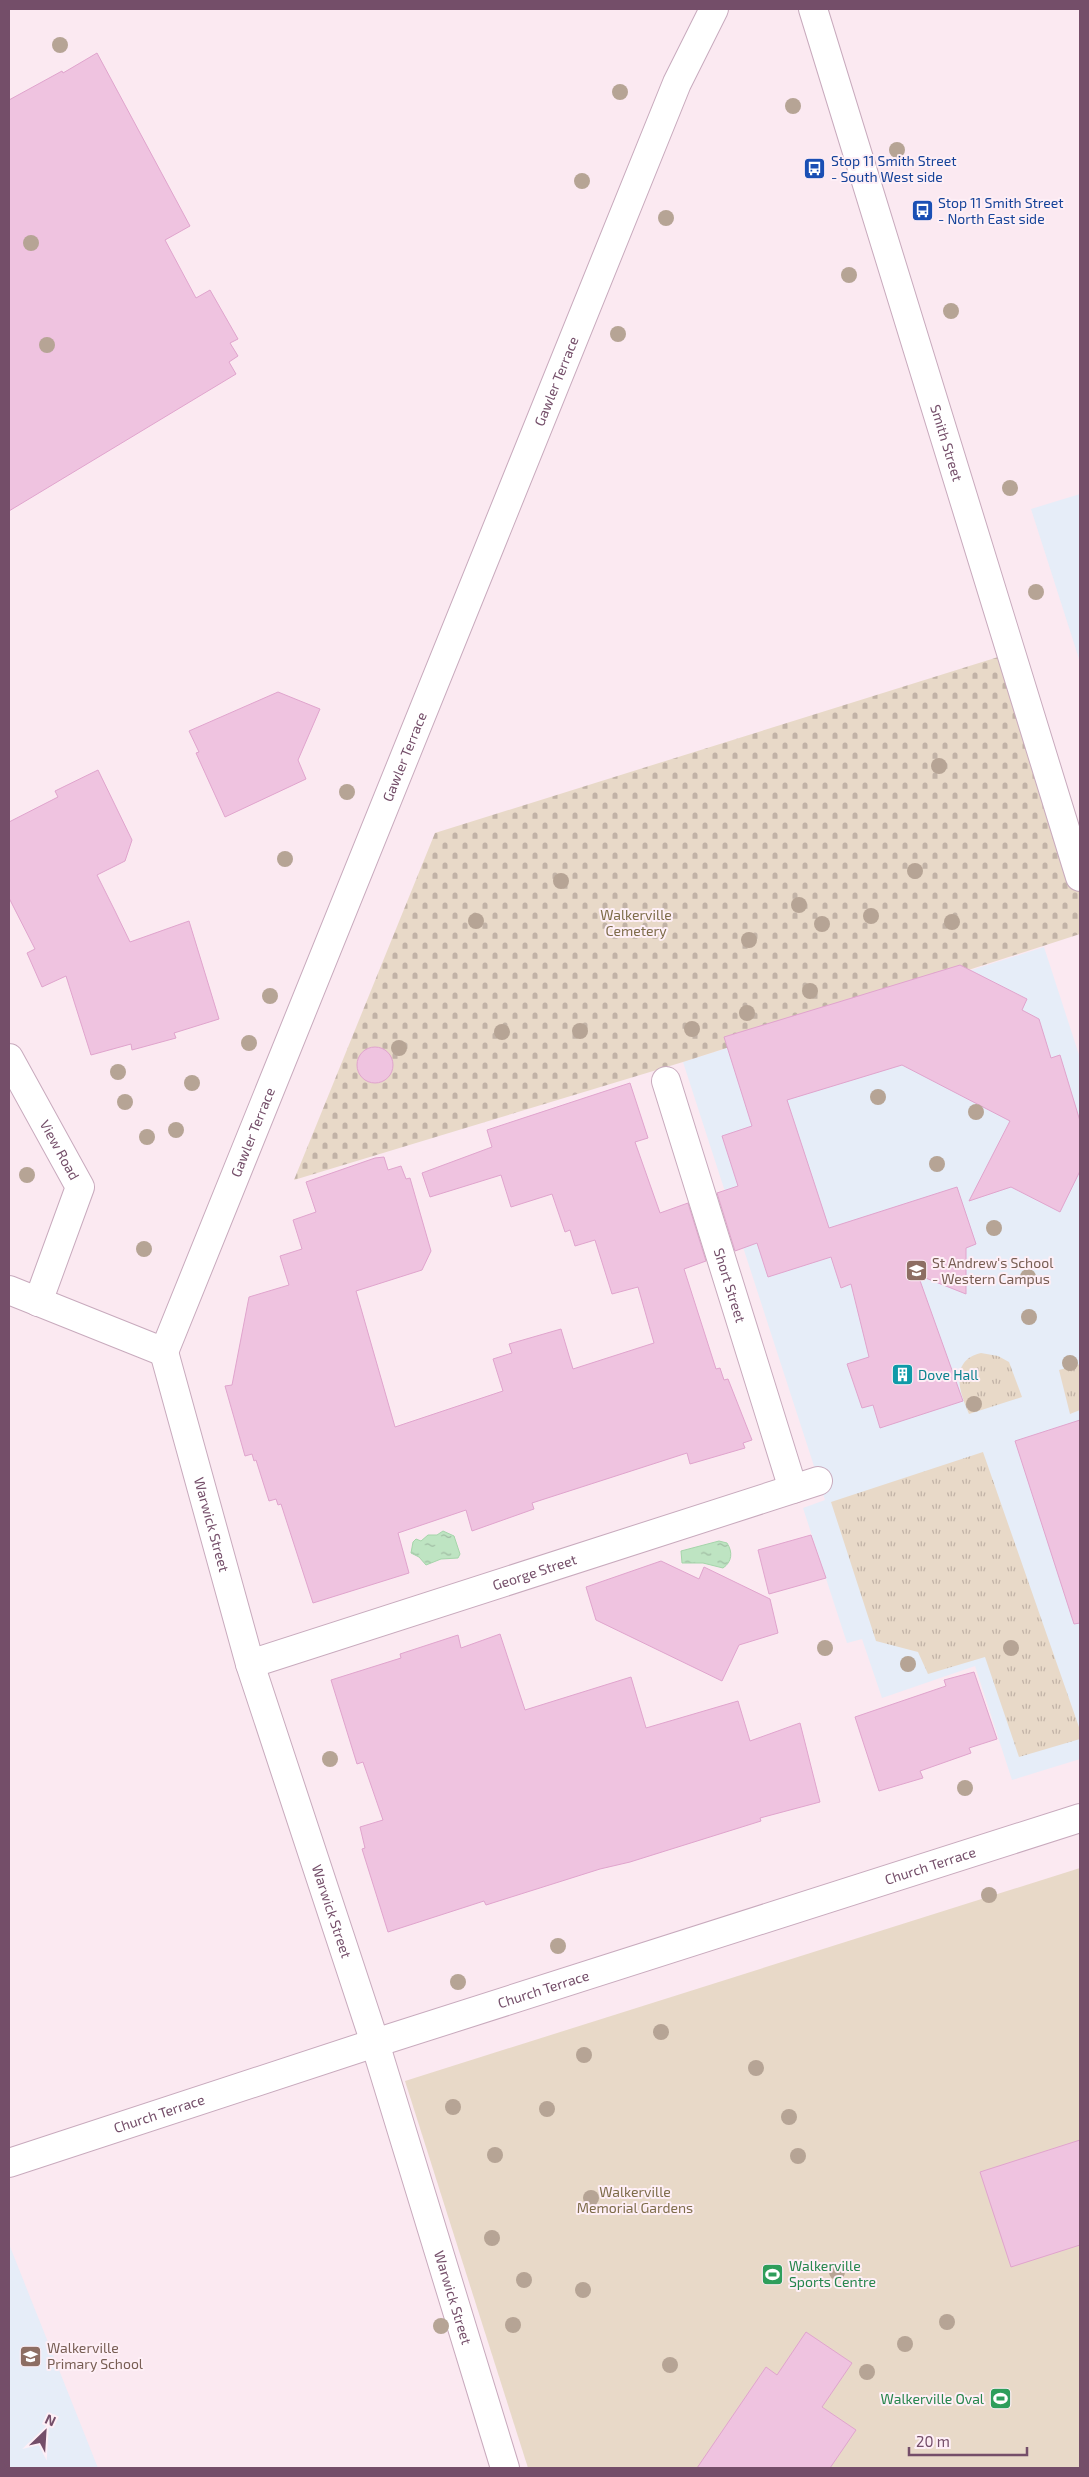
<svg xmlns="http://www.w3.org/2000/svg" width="1089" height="2477" viewBox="0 0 1089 2477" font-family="'Exo 2',sans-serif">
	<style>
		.education { fill: #e6edf8 }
		.grass { fill: url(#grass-tufts) }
		.cemetery { fill: url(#cemetery-stones) }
		.garden { fill: #e8d9c8 }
		.water { fill: url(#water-ripples); stroke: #a5d5aa }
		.building { fill: #efc3e0; stroke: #e0a4cd }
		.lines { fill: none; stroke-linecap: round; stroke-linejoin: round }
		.minor-casing { stroke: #c8aabd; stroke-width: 30 }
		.minor { stroke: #fff; stroke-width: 28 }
		.tree { fill: #b6a495 }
		.labels { text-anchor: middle; stroke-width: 4; stroke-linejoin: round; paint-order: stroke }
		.transit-label { font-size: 14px; fill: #164399; stroke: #feeff6; text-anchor: start }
		.street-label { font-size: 14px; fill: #744e69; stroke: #feeff6 }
		.park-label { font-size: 14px; fill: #7e6c4a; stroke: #feeff6 }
		.education-label { font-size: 14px; fill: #785e54; stroke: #feeff6; text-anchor: start }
		.culture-label { font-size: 14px; fill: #0d838f; stroke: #feeff6; text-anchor: start }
		.leisure-label { font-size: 14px; fill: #27864d; stroke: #feeff6; text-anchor: start }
	</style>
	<defs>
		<pattern id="grass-tufts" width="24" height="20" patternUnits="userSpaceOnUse" patternTransform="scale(1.25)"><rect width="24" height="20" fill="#e8d9c8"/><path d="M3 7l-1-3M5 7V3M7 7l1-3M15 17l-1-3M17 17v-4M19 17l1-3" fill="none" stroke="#c1b2a6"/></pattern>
		<pattern id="cemetery-stones" width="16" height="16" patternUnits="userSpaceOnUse" patternTransform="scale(1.25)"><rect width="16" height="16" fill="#e8d9c8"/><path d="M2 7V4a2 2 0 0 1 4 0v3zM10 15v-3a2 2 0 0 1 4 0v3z" fill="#c1b2a6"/></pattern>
		<pattern id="water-ripples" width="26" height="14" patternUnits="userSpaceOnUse" patternTransform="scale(1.25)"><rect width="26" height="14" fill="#bee4c2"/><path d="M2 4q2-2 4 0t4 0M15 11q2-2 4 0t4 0" fill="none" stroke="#9fbba2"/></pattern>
	</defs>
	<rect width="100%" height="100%" fill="#fbe9f1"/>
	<g class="education">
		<path d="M1080 494V662L1031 509Z"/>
		<path d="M1044 947 1080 1058V1759L1012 1780 975 1666 882 1698 862 1639 847 1643 803 1508 825 1500 683 1062Z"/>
		<path d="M9 2244 98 2468H9Z"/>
	</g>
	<g class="grass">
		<path d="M981 1353 998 1356 1009 1362 1022 1397 969 1414C960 1393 948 1361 981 1353Z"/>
		<path d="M1080 1364V1410L1070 1414 1059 1370Z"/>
		<path d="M983 1452 1080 1730V1739L1019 1757 985 1657 928 1674 918 1652 876 1641 831 1502Z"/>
	</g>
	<path class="cemetery" d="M1011 653 1080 877V934L683 1062 294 1180 435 833Z"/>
	<path class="garden" d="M1080 1868V2468H528L405 2081Z"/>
	<g class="water">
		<path d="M443 1531 454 1536 460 1554 458 1558 441 1559 426 1565 419 1557 411 1553 413 1542 416 1539 421 1541 428 1535H437Z"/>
		<path d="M719 1541 727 1543C733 1552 732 1562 723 1568L703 1563H682L681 1551Z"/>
	</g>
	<g class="building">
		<path d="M97 53 190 226 165 240 196 298 210 290 238 339 230 343 238 356 229 362 236 374 9 511V100L62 71 63 73Z"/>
		<path d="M278 692 320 709 298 760 306 779 225 817 196 753 199 752 189 731Z"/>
		<path d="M98 770 132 840 125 861 97 875 115 911 130 942 189 921 219 1019 174 1033 176 1038 132 1050 131 1044 91 1055 66 976 42 987 27 953 35 949 9 898V822L58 797 55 791Z"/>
		<path d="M960 965 1027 999 1022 1010 1039 1019 1051 1058 1060 1055 1080 1121V1171L1060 1212 1011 1187 969 1201 1010 1121 902 1065 787 1100 829 1228 957 1187 976 1244 966 1248V1294L918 1275 963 1401 880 1428 873 1405 862 1408 847 1364 869 1357 851 1284 841 1288 831 1257 768 1277 757 1243 735 1251 717 1193 738 1186 722 1136 752 1126 724 1037Z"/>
		<circle cx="375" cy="1065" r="18"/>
		<path d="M630 1083 648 1138 635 1142 660 1213 688 1203 706 1261 684 1269 716 1369 720 1368 724 1380 728 1379 752 1440 743 1443 745 1448 690 1464 687 1453 532 1503 534 1509 472 1531 466 1510 398 1533 409 1573 313 1603 281 1504 278 1505 276 1499 269 1501 256 1460 254 1461 252 1454 245 1456 225 1386 232 1385 249 1297 289 1285 280 1256 302 1249 293 1220 316 1212 306 1182 375 1158 384 1157 388 1170 401 1166 406 1179 410 1178 431 1251 422 1270 356 1291 395 1427 503 1391 493 1359 512 1353 509 1344 561 1329 573 1369 654 1343 638 1287 612 1294 595 1240 575 1246 570 1230 565 1232 552 1194 511 1207 501 1175 430 1197 422 1173 492 1147 487 1130Z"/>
		<path d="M1080 1420V1623L1074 1624 1015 1441Z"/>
		<path d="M811 1535 826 1578 769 1594 758 1550Z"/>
		<path d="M661 1561 699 1579 704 1567 770 1599 778 1633 739 1645 722 1681 596 1620 586 1587Z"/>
		<path d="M500 1634 525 1710 631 1677 646 1728 738 1701 750 1741 800 1723 820 1802 760 1818 761 1821 630 1862 600 1869 486 1905 484 1901 388 1932 362 1849 365 1848 360 1827 383 1820 363 1762 357 1764 331 1680 401 1658 400 1654 458 1635 461 1648Z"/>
		<path d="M974 1672 997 1739 969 1748 971 1753 920 1771 923 1778 879 1791 855 1717 946 1686 944 1680Z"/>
		<path d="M1080 2140V2245L1011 2267 980 2172Z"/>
		<path d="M806 2332 852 2363 822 2407 856 2430 830 2468H697L766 2367 777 2375Z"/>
	</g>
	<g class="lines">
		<defs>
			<g id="minor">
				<path id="s1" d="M813 9 1080 877"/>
				<path id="s2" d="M9 1058 80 1187 38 1302"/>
				<path id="s3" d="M666 1081 793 1489"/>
				<path id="s4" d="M9 1290 164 1352 677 83 714 9"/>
				<path id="s5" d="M164 1352 250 1664 375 2043 505 2468"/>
				<path id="s6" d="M250 1664 818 1481"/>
				<path id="s7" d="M9 2163 375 2043 1080 1818"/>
			</g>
		</defs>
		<use href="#minor" class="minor-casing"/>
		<use href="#minor" class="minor"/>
	</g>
	<g class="tree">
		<circle cx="60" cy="45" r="8"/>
		<circle cx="620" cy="92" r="8"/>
		<circle cx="793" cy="106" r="8"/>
		<circle cx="897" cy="150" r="8"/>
		<circle cx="582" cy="181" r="8"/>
		<circle cx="666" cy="218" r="8"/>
		<circle cx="31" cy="243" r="8"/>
		<circle cx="849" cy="275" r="8"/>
		<circle cx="951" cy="311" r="8"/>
		<circle cx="618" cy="334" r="8"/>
		<circle cx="47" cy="345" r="8"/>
		<circle cx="1010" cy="488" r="8"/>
		<circle cx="1036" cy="592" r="8"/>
		<circle cx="939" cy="766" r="8"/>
		<circle cx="347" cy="792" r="8"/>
		<circle cx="285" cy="859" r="8"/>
		<circle cx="915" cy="871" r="8"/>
		<circle cx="561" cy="881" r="8"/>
		<circle cx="799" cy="905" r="8"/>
		<circle cx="871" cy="916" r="8"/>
		<circle cx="476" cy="921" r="8"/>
		<circle cx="952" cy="922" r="8"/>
		<circle cx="822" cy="924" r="8"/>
		<circle cx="749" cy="940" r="8"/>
		<circle cx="810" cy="991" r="8"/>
		<circle cx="270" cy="996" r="8"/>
		<circle cx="747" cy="1013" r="8"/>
		<circle cx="692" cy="1029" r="8"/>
		<circle cx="580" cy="1031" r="8"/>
		<circle cx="502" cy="1032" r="8"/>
		<circle cx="249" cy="1043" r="8"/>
		<circle cx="399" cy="1048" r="8"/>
		<circle cx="118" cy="1072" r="8"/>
		<circle cx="192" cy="1083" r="8"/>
		<circle cx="878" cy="1097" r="8"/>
		<circle cx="125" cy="1102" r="8"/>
		<circle cx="976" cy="1112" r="8"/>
		<circle cx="176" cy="1130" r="8"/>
		<circle cx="147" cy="1137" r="8"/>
		<circle cx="937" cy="1164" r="8"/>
		<circle cx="27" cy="1175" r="8"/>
		<circle cx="994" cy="1228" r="8"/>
		<circle cx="144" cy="1249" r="8"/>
		<circle cx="1028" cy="1277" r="8"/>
		<circle cx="1029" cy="1317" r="8"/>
		<circle cx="1070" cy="1363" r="8"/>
		<circle cx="974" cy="1404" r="8"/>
		<circle cx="825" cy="1648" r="8"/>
		<circle cx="1011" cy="1648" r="8"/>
		<circle cx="908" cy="1664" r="8"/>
		<circle cx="330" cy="1759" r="8"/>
		<circle cx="965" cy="1788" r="8"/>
		<circle cx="989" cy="1895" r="8"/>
		<circle cx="558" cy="1946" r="8"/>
		<circle cx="458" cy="1982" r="8"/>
		<circle cx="661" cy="2032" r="8"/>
		<circle cx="584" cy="2055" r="8"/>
		<circle cx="756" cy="2068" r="8"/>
		<circle cx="453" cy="2107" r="8"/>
		<circle cx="547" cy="2109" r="8"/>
		<circle cx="789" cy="2117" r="8"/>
		<circle cx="495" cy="2155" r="8"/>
		<circle cx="798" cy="2156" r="8"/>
		<circle cx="591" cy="2198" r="8"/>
		<circle cx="492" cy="2238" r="8"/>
		<circle cx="837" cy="2272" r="8"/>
		<circle cx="524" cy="2280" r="8"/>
		<circle cx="583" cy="2290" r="8"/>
		<circle cx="947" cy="2322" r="8"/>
		<circle cx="513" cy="2325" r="8"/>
		<circle cx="441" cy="2326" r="8"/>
		<circle cx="905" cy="2344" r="8"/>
		<circle cx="670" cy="2365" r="8"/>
		<circle cx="867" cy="2372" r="8"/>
	</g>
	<defs>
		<symbol id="bus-square" viewBox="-11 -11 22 22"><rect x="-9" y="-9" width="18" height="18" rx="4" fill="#1a4fb4" stroke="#feeff6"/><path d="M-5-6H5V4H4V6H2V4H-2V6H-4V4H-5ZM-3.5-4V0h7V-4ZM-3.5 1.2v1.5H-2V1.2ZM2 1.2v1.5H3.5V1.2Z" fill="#fff"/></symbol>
		<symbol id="school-square" viewBox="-11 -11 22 22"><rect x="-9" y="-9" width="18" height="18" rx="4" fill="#8d6e63" stroke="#feeff6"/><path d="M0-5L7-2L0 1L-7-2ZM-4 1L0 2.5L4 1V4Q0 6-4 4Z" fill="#fff"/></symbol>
		<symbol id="building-square" viewBox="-11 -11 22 22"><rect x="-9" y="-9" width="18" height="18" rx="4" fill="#0f9aa8" stroke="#feeff6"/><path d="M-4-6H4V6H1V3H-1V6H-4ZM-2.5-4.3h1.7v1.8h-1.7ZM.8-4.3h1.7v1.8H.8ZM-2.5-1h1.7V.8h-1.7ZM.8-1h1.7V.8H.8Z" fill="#fff"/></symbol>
		<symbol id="stadium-square" viewBox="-11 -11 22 22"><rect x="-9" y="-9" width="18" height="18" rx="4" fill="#2e9e5b" stroke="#feeff6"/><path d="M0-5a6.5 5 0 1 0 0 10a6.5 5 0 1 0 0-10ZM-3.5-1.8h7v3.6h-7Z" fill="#fff"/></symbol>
	</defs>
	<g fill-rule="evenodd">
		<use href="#bus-square" x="802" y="156" width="25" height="25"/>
		<use href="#bus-square" x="910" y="198" width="25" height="25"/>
		<use href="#school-square" x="904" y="1258" width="25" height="25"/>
		<use href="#building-square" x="890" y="1362" width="25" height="25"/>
		<use href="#stadium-square" x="760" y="2262" width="25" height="25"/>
		<use href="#school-square" x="18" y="2344" width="25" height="25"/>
		<use href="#stadium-square" x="988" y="2386" width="25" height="25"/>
	</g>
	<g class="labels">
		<g class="transit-label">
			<text x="831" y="166">Stop 11 Smith Street<tspan x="831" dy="16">- South West side</tspan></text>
			<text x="938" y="208">Stop 11 Smith Street<tspan x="938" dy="16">- North East side</tspan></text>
		</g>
		<g class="street-label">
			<text dy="5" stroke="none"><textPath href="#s4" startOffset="1214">Gawler Terrace</textPath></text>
			<text dy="5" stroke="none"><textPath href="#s1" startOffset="454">Smith Street</textPath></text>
			<text dy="5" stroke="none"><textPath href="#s4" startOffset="809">Gawler Terrace</textPath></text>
			<text dy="5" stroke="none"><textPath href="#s4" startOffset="404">Gawler Terrace</textPath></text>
			<text dy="5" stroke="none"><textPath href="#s2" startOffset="105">View Road</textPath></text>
			<text dy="5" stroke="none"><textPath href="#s3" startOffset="214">Short Street</textPath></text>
			<text dy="5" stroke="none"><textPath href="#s5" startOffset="179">Warwick Street</textPath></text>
			<text dy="5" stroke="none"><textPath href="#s6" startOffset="299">George Street</textPath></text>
			<text dy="5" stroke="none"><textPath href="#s7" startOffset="968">Church Terrace</textPath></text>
			<text dy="5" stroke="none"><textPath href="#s5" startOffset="584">Warwick Street</textPath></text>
			<text dy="5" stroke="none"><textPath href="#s7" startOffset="562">Church Terrace</textPath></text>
			<text dy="5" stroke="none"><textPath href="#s7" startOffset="158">Church Terrace</textPath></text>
			<text dy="5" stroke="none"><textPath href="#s5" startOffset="989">Warwick Street</textPath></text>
		</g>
		<g class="park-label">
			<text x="636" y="920">Walkerville<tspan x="636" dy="16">Cemetery</tspan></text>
			<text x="635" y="2197">Walkerville<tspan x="635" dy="16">Memorial Gardens</tspan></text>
		</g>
		<g class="education-label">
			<text x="932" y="1268">St Andrew's School<tspan x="932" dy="16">- Western Campus</tspan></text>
			<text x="47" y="2353">Walkerville<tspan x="47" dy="16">Primary School</tspan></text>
		</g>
		<g class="culture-label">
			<text x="918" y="1380">Dove Hall</text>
		</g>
		<g class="leisure-label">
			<text x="789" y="2271">Walkerville<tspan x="789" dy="16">Sports Centre</tspan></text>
			<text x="984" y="2404" text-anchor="end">Walkerville Oval</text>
		</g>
	</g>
	<rect width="1089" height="2477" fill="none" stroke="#744e69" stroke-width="20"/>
	<g transform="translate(45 2432) rotate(25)" stroke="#feeff6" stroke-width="4" paint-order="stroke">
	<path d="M0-4L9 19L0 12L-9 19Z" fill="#744e69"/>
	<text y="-8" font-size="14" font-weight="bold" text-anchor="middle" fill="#744e69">N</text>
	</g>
	<path d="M909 2447v8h118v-8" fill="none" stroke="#744e69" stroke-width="2.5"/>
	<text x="916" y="2447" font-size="15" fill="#744e69" stroke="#feeff6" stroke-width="4" paint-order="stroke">20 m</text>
</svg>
